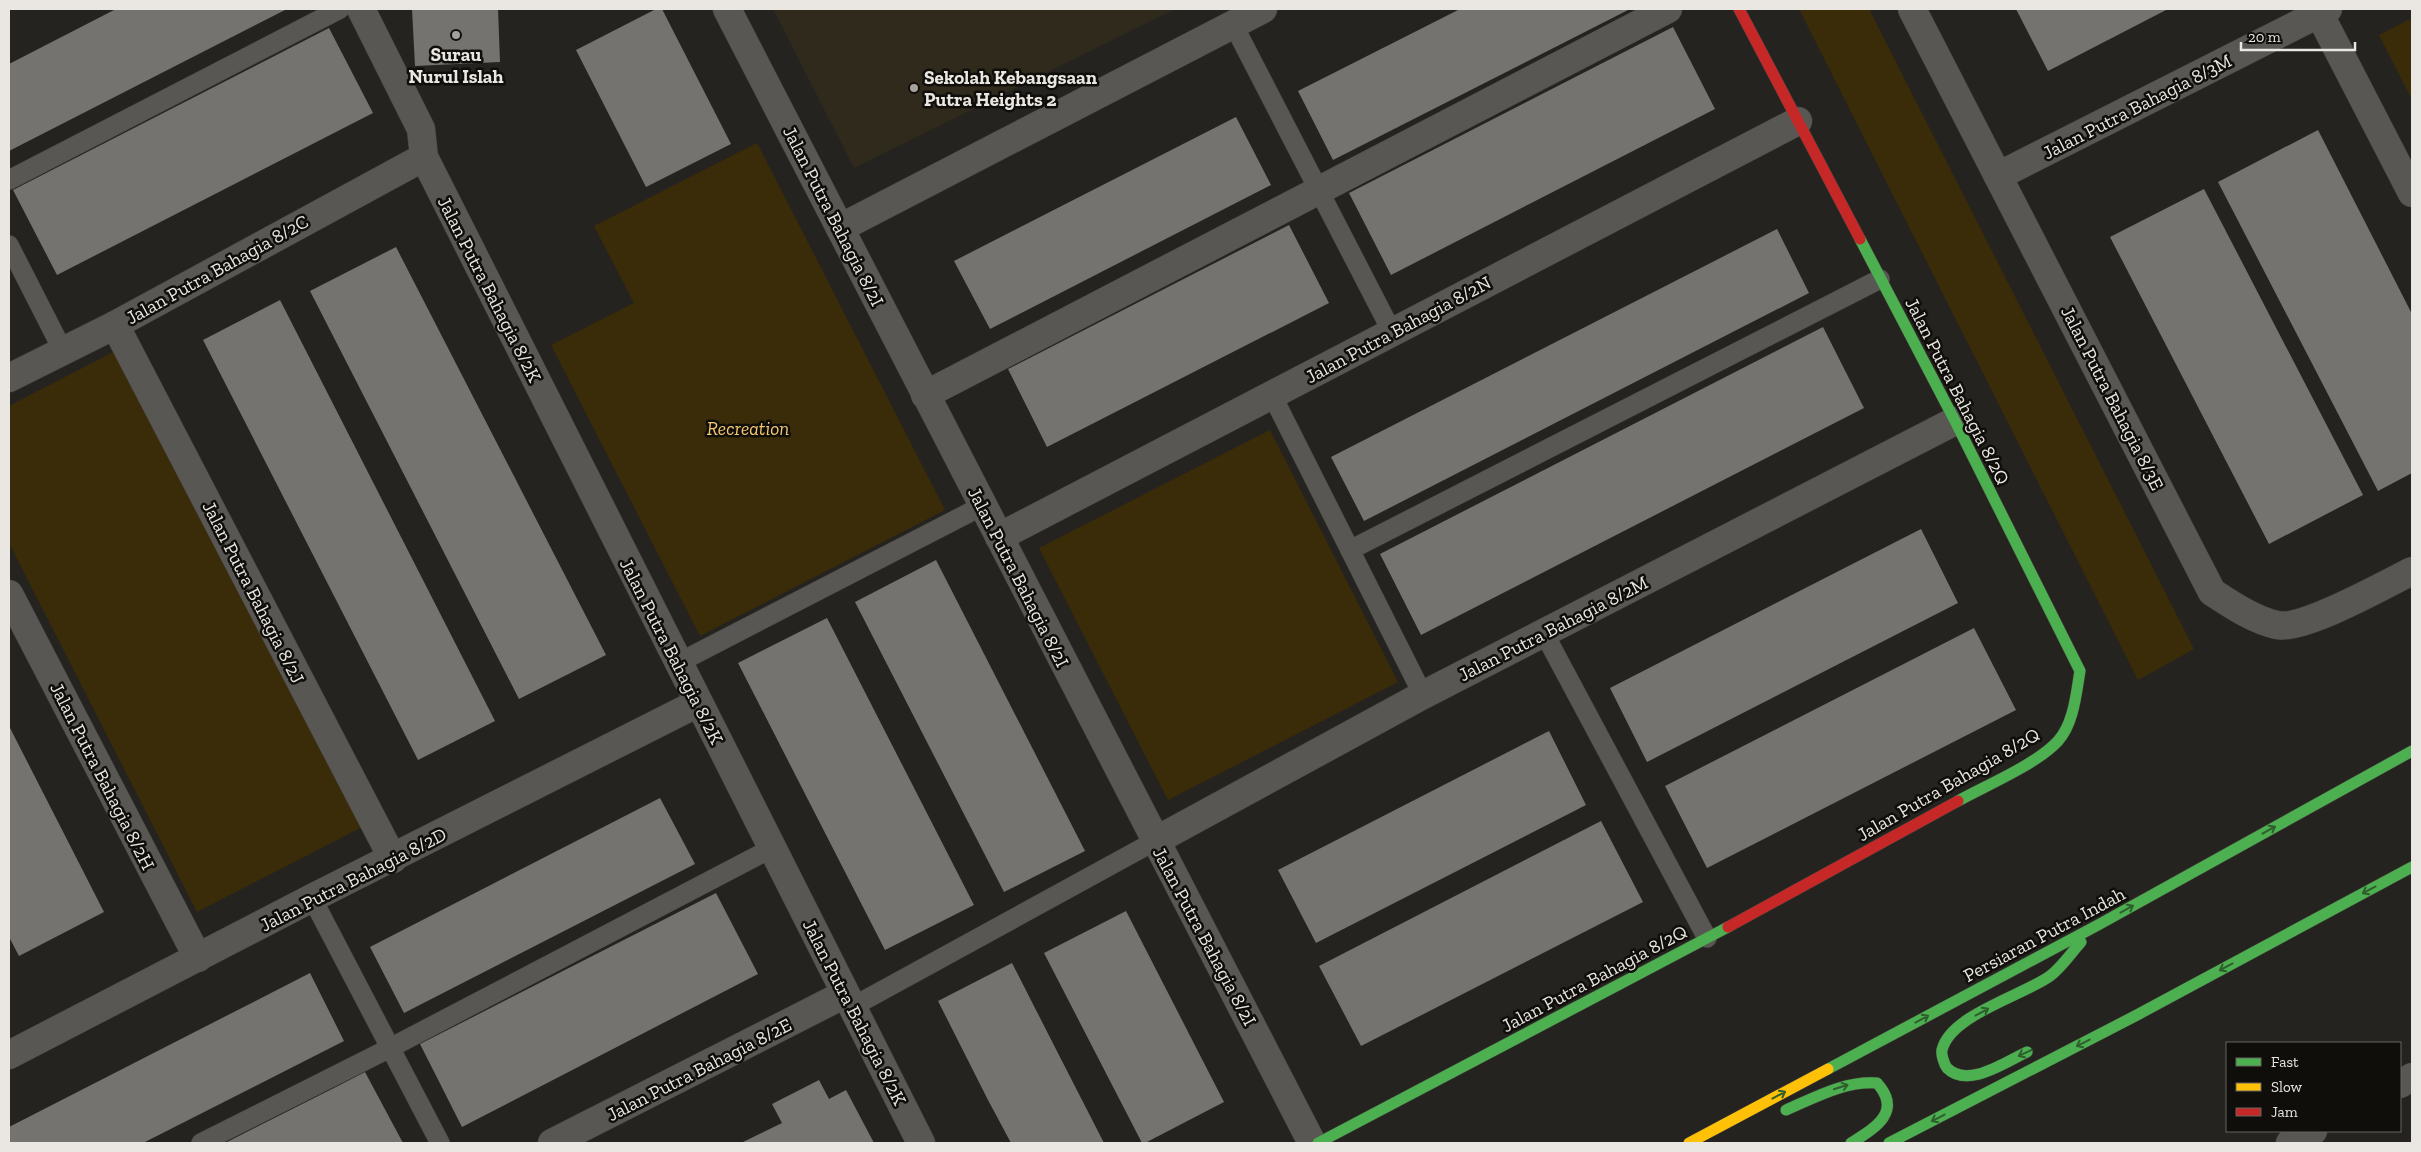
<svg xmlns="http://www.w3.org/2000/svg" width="2421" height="1152" viewBox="0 0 2421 1152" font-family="'Zilla Slab',serif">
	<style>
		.built { fill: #302a1d }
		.green { fill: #3b2c09 }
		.building { fill: #757370 }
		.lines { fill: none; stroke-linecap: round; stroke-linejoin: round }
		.lane-casing { stroke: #42403c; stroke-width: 20 }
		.street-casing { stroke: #42403c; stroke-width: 29 }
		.fast-casing { stroke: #42403c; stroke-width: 12 }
		.slow-casing { stroke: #42403c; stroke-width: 12 }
		.jam-casing { stroke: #42403c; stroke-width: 12 }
		.lane { stroke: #585754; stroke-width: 19 }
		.street { stroke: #585754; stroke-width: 28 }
		.fast { stroke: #4caf50; stroke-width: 11 }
		.slow { stroke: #ffc107; stroke-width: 11 }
		.jam { stroke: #c62828; stroke-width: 11 }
		.oneway { stroke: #2e5e2d }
		.poi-dot { fill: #a5a29e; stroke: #100e0a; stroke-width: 2 }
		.labels { text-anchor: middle; stroke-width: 5; stroke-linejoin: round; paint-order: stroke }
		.poi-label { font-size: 19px; font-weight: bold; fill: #eae7e2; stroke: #100e0a }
		.street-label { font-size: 19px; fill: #eae7e2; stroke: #100e0a }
		.park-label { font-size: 19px; font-style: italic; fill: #f6c870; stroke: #100e0a }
	</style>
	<rect width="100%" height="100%" fill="#25231f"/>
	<path class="built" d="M773 9H1175L854 168Z"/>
	<g class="green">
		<path d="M1799 9H1869L2194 649 2138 680Z"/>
		<path d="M2412 18V100L2379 35Z"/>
		<path d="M757 143 945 510 700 636 551 345 634 303 594 226Z"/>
		<path d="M117 350 362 827 197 912 9 543V406Z"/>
		<path d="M1270 430 1398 682 1168 800 1039 548Z"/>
	</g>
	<g class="building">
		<path d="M116 9H287L9 151V64Z"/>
		<path d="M412 9H498L500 62 415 66Z"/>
		<path d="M656 9H662L731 144 646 187 576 50Z"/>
		<path d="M1460 9H1630L1333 160 1298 91Z"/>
		<path d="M2016 9H2168L2048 71Z"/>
		<path d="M1673 27 1715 109 1391 275 1349 193Z"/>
		<path d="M329 28 373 113 57 275 13 190Z"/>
		<path d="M1236 117 1271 185 990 329 954 261Z"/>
		<path d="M2318 130 2412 314V473L2378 491 2218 182Z"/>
		<path d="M2204 189 2363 495 2269 544 2110 237Z"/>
		<path d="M1289 225 1329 303 1047 447 1008 369Z"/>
		<path d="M1777 229 1809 293 1364 521 1331 457Z"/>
		<path d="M396 247 606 655 519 699 310 291Z"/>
		<path d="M280 300 495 721 418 760 203 340Z"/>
		<path d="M1823 327 1864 408 1421 635 1380 554Z"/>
		<path d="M1921 529 1958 603 1647 762 1610 688Z"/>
		<path d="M936 560 1085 851 1004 892 855 602Z"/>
		<path d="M827 618 974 905 885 950 738 663Z"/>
		<path d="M1974 628 2016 710 1707 868 1665 786Z"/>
		<path d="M9 726 104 912 19 956 9 937Z"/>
		<path d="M1549 731 1586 805 1316 943 1278 870Z"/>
		<path d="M660 798 695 864 404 1013 370 947Z"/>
		<path d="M1601 821 1643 902 1361 1046 1319 966Z"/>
		<path d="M716 893 758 974 462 1127 420 1044Z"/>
		<path d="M1126 911 1224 1102 1145 1143H1142L1044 953Z"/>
		<path d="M1012 963 1062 1061 1104 1143H1011L988 1100 938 1001Z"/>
		<path d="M310 973 344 1041 143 1143H9V1127Z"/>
		<path d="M365 1072 403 1143H225L334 1088Z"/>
		<path d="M819 1080 829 1099 846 1090 874 1143H741L782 1123 772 1104Z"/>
	</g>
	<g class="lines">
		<defs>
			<g id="lane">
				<path d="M1233 24 1392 332"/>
				<path d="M9 180 340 9"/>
				<path d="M9 245 63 351"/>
				<path d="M1272 395 1423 695"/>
				<path d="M1350 550 1880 279"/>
				<path d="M1544 633 1707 938"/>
				<path d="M678 663 982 506"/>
				<path d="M312 898 440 1143"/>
				<path d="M852 1007 1155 841"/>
				<path d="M201 1143 390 1048 772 848"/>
			</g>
			<g id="street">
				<path d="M361 9 421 129 424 157 921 1143"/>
				<path d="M727 9 1312 1143"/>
				<path d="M1912 9 2212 592C2232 605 2254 620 2277 625 2303 631 2386 584 2412 571"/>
				<path d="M2319 13 2412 193"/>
				<path d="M1998 176 2328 9"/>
				<path d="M840 228 1263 9"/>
				<path d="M115 325 393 859"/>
				<path d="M9 378 115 325 424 157"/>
				<path d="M925 395 1668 9"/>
				<path d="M999 537 1798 121"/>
				<path d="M9 594 198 958"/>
				<path d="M1155 841 1423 695 1955 421"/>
				<path d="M9 1055 312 898 698 703"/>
				<path d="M2400 1084 2412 1077"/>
				<path d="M552 1143 845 994"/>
				<path d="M2290 1143 2313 1131"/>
			</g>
			<g id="fast">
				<path d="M1860 239 1955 421 2080 671C2076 694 2074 723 2058 741 2037 764 1987 785 1958 801"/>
				<path d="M2027 1052C2005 1062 1968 1089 1947 1068 1944 1064 1941 1054 1942 1050 1950 1015 2024 995 2050 976 2062 967 2071 953 2081 942"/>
				<path d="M1828 1069 2098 925 2412 751"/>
				<path d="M1786 1110C1816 1097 1844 1081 1877 1083 1903 1112 1875 1128 1851 1143"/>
				<path d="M1318 1143 1728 927"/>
				<path d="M1889 1143 2137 1015 2412 867"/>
			</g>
			<path id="slow" d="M1689 1143 1828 1069"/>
			<g id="jam">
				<path d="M1739 9 1860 239"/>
				<path d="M1728 927 1958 801"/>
			</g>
		</defs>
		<use href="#lane" class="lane-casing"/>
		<use href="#street" class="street-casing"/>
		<use href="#fast" class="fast-casing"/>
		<use href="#slow" class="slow-casing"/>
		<use href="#jam" class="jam-casing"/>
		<use href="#lane" class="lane"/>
		<use href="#street" class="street"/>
		<use href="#fast" class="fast"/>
		<use href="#slow" class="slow"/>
		<use href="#jam" class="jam"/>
	</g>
	<defs><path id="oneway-shaft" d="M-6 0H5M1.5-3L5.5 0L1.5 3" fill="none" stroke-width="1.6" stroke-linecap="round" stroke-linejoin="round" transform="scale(1.25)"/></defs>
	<g class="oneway">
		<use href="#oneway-shaft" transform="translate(2269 830) rotate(-29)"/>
		<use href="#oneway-shaft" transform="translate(2369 890) rotate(152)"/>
		<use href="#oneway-shaft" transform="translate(2127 909) rotate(-29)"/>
		<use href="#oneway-shaft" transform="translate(2226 967) rotate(152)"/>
		<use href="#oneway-shaft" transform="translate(1982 1012) rotate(-28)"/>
		<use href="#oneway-shaft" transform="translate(1922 1019) rotate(-28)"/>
		<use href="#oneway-shaft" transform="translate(2083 1043) rotate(153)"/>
		<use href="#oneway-shaft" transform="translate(2025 1053) rotate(155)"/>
		<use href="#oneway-shaft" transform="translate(1841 1087) rotate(-18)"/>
		<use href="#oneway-shaft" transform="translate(1779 1095) rotate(-28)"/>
		<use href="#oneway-shaft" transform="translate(1938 1118) rotate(153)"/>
	</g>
	<g class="poi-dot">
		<circle cx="456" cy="35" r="5"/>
		<circle cx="914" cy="88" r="5"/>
	</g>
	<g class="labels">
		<g class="poi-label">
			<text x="456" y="61">Surau<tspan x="456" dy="22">Nurul Islah</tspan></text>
			<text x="924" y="84" text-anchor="start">Sekolah Kebangsaan<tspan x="924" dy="22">Putra Heights 2</tspan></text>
		</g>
		<g class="street-label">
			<text transform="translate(2137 106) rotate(-27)" y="7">Jalan Putra Bahagia 8/3M</text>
			<text transform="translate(834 216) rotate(63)" y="7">Jalan Putra Bahagia 8/2I</text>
			<text transform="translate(217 269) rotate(-29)" y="7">Jalan Putra Bahagia 8/2C</text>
			<text transform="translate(490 289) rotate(63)" y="7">Jalan Putra Bahagia 8/2K</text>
			<text transform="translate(1398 329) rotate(-28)" y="7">Jalan Putra Bahagia 8/2N</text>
			<text transform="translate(1958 391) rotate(63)" y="7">Jalan Putra Bahagia 8/2Q</text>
			<text transform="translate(2113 398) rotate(63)" y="7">Jalan Putra Bahagia 8/3E</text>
			<text transform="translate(1019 577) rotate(63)" y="7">Jalan Putra Bahagia 8/2I</text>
			<text transform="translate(254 592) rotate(63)" y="7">Jalan Putra Bahagia 8/2J</text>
			<text transform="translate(1553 628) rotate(-27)" y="7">Jalan Putra Bahagia 8/2M</text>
			<text transform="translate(672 651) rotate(63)" y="7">Jalan Putra Bahagia 8/2K</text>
			<text transform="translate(103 776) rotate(63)" y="7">Jalan Putra Bahagia 8/2H</text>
			<text transform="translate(1948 784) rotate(-30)" y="7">Jalan Putra Bahagia 8/2Q</text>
			<text transform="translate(353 879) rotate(-27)" y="7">Jalan Putra Bahagia 8/2D</text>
			<text transform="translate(2044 934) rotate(-28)" y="7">Persiaran Putra Indah</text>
			<text transform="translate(1205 936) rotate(62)" y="7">Jalan Putra Bahagia 8/2I</text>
			<text transform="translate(1594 978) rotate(-28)" y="7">Jalan Putra Bahagia 8/2Q</text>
			<text transform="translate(855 1012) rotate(63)" y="7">Jalan Putra Bahagia 8/2K</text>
			<text transform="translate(699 1069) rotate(-27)" y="7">Jalan Putra Bahagia 8/2E</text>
		</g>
		<g class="park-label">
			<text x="748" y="435">Recreation</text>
		</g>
	</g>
	<rect width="2421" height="1152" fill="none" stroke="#eae7e2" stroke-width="20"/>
	<rect x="2226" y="1042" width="175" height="90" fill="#100e0a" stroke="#676560"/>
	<rect x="2236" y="1058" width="25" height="8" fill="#4caf50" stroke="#676560"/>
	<text x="2271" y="1067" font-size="15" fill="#eae7e2">Fast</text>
	<rect x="2236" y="1083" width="25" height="8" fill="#ffc107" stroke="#676560"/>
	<text x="2271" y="1092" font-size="15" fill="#eae7e2">Slow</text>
	<rect x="2236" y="1108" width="25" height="8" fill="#c62828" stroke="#676560"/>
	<text x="2271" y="1117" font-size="15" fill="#eae7e2">Jam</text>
	<path d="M2241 42v8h114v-8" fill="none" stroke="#eae7e2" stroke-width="2.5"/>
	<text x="2248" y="42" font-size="15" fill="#eae7e2" stroke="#100e0a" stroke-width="4" paint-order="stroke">20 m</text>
</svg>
